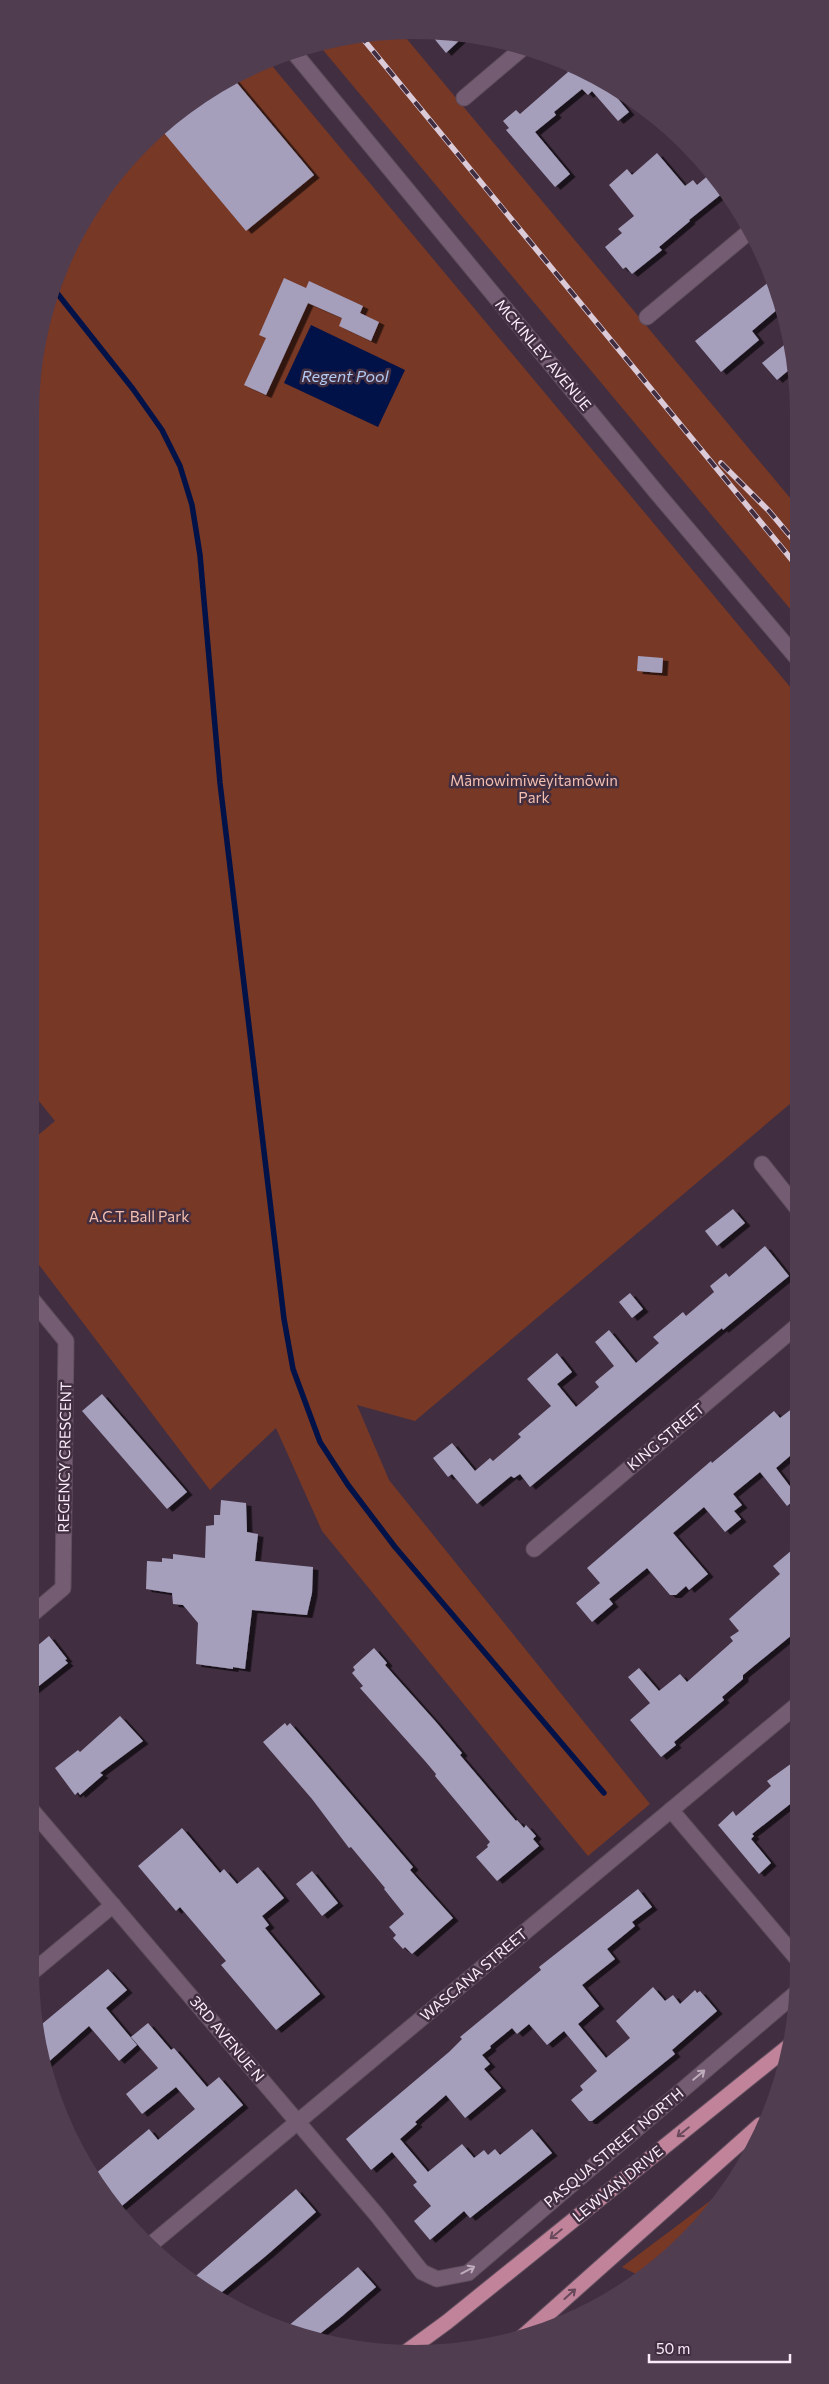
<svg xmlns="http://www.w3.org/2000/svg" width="829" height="2384" viewBox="0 0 829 2384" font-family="Commissioner,sans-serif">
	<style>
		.green { fill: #773826 }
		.water { fill: #001247 }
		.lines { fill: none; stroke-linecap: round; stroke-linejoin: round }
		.stream { stroke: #001247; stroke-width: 5.5 }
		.building { fill: #a59fbc; filter: url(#shadow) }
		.minor-casing { stroke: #5f4e5d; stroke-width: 17 }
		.major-casing { stroke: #5f4e5d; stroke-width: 17 }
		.minor { stroke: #745d72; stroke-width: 15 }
		.major { stroke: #c18399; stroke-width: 15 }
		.rail-casing { stroke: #dbcbd9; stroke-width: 5.5 }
		.rail { stroke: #422e41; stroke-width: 4; stroke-dasharray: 11; stroke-linecap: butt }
		.oneway { stroke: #beacbc }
		.oneway2 { stroke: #68485b }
		.labels { text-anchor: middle; stroke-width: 5; stroke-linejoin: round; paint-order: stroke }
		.street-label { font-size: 15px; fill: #faecf8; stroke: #422e41 }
		.park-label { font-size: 15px; fill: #f4c0b1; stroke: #422e41 }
		.water-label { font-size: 16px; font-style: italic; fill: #b2caf3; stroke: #422e41 }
	</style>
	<defs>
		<filter id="shadow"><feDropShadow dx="5.5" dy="3" stdDeviation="0" flood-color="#0009"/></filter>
	</defs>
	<rect width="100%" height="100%" fill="#422e41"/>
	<g class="green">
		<path d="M401 32 796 505V616L318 44 364 33Z"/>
		<path d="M268 61 796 694 797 1098 415 1421 357 1405 389 1480 650 1804 588 1856 322 1531 276 1428 210 1490 30 1253V1142L55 1121 30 1090V415L43 315 70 245 109 181 161 126 222 82Z"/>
		<path d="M734 2183 687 2241 642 2277 622 2267Z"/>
	</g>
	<path class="water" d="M311 325 405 370 378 427 284 383Z"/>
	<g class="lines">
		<path class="stream" d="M53 288 133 389 162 430 180 466 192 505 200 555 220 783 284 1319 293 1369 320 1442 348 1485 395 1547 604 1793"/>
	</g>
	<g class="building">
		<path d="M428 31H439L465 35 446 53Z"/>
		<path d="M560 62 605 81 604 82 629 112 618 121 592 91 588 95 582 89 554 112 556 115 535 132 570 174 555 187 506 130 509 128 503 121 516 110 520 114 568 72Z"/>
		<path d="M232 77 314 175 246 231 159 127 222 82Z"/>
		<path d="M657 153 685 186 693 180 697 185 711 173 724 192 689 220 690 221 659 247 662 250 632 274 626 267 623 269 605 247 622 233 618 229 634 216 609 185 627 169 632 175Z"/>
		<path d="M284 278 306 288 309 281 363 306 360 313 379 322 371 341 339 326 342 318 308 303 266 395 244 385 266 338 259 335Z"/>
		<path d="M770 281 779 308 752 331 759 340 721 372 695 341Z"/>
		<path d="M789 341 796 364 777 380 762 363Z"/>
		<path d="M638 656 663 658 662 673 637 671Z"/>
		<path d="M733 1209 745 1223 717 1246 705 1231Z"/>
		<path d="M765 1246 789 1276 723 1330 722 1328 690 1354 530 1487 520 1474 514 1478 511 1476 477 1504 452 1474 448 1477 433 1458 452 1443 475 1471 490 1458 493 1461 521 1437 518 1434 551 1406 527 1379 557 1353 572 1372 557 1384 576 1407 599 1387 595 1382 614 1366 595 1342 609 1330 636 1363 659 1343 653 1337 683 1312 686 1316 714 1292 710 1286 726 1273 729 1277Z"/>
		<path d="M630 1293 643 1309 632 1318 619 1302Z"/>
		<path d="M102 1394 187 1492 167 1509 82 1411Z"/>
		<path d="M798 1404V1449L776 1468 798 1497 787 1506 760 1472 733 1494 742 1505 734 1511 741 1519 725 1532 704 1507 673 1533 708 1574 689 1590 686 1586 676 1595H670L647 1568 609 1599 613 1604 592 1622 576 1603 600 1583 587 1568 711 1461 712 1463 774 1411 780 1418Z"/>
		<path d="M221 1500 246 1503 247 1532 258 1534 255 1561 313 1567 312 1593 307 1615 252 1610 245 1669 233 1667V1669L196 1664 198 1623 183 1605 173 1604 172 1593 146 1589 147 1561 162 1562V1558L173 1559V1554L205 1558 206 1526 214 1525V1515H220Z"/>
		<path d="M798 1545V1630L743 1675V1679L722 1697 724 1700 674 1742 676 1745 661 1757 630 1720 650 1703 628 1677 639 1668 659 1691 680 1674 687 1682 733 1641 730 1637 739 1631 729 1619 780 1574 773 1566Z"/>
		<path d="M49 1636 67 1659 65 1660 68 1663 30 1693V1652Z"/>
		<path d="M374 1648 387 1663 385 1665 436 1722 462 1753 460 1755 516 1821 517 1820 524 1828 526 1825 536 1836 533 1839 539 1846 497 1881 476 1857 488 1847 487 1845 490 1842 435 1776 436 1774 425 1761 360 1688 363 1686 352 1673 355 1670 353 1667Z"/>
		<path d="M120 1716 143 1741 100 1773 103 1775 80 1795 78 1792 75 1795 55 1768 78 1750 80 1752Z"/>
		<path d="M285 1723 287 1726 290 1723 413 1867 410 1870 453 1918 412 1954 405 1947 403 1949 393 1938 396 1935 389 1927 404 1914 384 1889 385 1888 351 1847 349 1848 312 1799 263 1742Z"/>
		<path d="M799 1758V1797L752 1834 754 1836 751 1839 771 1863 759 1874 718 1825 733 1811 736 1816 771 1786 767 1781Z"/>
		<path d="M182 1828 220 1873 224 1869 237 1884 258 1867 284 1898 262 1916 269 1925 265 1928 320 1994 276 2030 221 1965 226 1961 180 1907 176 1911 138 1866Z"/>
		<path d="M312 1871 338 1903 322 1916 296 1884Z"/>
		<path d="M638 1889 652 1907 632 1922 635 1926 607 1949 615 1959 582 1985 599 2006 578 2024 606 2058 630 2038 616 2021 653 1987 665 2001 673 1995 680 2004 695 1990 697 1993 700 1991 717 2011 672 2050 675 2054 592 2121H589L571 2100 583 2090 580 2086 597 2071 564 2031 547 2045 529 2024 517 2034 512 2028 490 2046 491 2048 482 2055 490 2064 484 2069 501 2088 465 2118 446 2095 415 2122 417 2124 400 2139 428 2172 462 2144 474 2158 484 2150 488 2155 495 2149 500 2155 532 2129 552 2153 470 2218 464 2211 430 2240 414 2221 431 2206 413 2185 417 2182 392 2152 371 2170 346 2139 449 2052 462 2039 460 2037 541 1970 539 1967Z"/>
		<path d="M108 1969 127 1990 106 2008 137 2045 119 2061 89 2026 44 2066 37 2044 36 2029Z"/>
		<path d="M148 2023 171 2050 174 2048 207 2087 219 2077 243 2105 117 2210 95 2174 149 2129 158 2140 195 2109 176 2087 142 2114 126 2094 158 2068 131 2037Z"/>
		<path d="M296 2189 316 2212 267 2255 216 2297 190 2281Z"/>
		<path d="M358 2267 376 2287 340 2318 317 2336 287 2327Z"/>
	</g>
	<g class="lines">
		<defs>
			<g id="minor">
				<path d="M292 50 657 493 796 657"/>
				<path d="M464 98 524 47"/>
				<path d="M647 317 750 231"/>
				<path d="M762 1164 797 1208"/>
				<path d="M30 1297 66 1341 63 1588 30 1616"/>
				<path d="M534 1549 798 1325"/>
				<path d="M30 1808 376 2214 422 2272 437 2279 468 2273 796 1993"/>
				<path d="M671 1810 799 1961"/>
				<path d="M30 1974 113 1905"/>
				<path d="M149 2246 798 1704"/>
			</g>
			<g id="major">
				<path d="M521 2338 760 2125"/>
				<path d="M406 2352 447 2322 789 2046"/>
			</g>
		</defs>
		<use href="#minor" class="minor-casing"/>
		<use href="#major" class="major-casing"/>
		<use href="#minor" class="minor"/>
		<use href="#major" class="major"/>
		<defs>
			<g id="rail">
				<path d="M359 34 796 565"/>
				<path d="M721 463 769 511 796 543"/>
			</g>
		</defs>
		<use href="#rail" class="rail-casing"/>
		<use href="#rail" class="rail"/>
	</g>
	<defs><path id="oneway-shaft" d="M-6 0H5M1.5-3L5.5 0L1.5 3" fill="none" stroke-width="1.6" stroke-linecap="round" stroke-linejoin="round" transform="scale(1.25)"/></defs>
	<g class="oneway">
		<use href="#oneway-shaft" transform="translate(699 2075) rotate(-40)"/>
		<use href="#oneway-shaft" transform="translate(468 2270) rotate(-28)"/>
	</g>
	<g class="oneway2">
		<use href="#oneway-shaft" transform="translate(683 2132) rotate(141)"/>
		<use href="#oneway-shaft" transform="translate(556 2234) rotate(141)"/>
		<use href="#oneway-shaft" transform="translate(570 2294) rotate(-42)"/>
	</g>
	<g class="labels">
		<g class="street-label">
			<text transform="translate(543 355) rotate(50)" y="5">MCKINLEY AVENUE</text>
			<text transform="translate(666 1437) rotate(-40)" y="5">KING STREET</text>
			<text transform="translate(65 1457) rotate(-89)" y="5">REGENCY CRESCENT</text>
			<text transform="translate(474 1975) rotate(-40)" y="5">WASCANA STREET</text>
			<text transform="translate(227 2039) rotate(50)" y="5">3RD AVENUE N</text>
			<text transform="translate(614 2148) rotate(-40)" y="5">PASQUA STREET NORTH</text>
			<text transform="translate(618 2184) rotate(-39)" y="5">LEWVAN DRIVE</text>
		</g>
		<g class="park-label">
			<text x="534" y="786">Māmowimīwēyitamōwin<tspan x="534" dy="17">Park</tspan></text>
			<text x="139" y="1222">A.C.T. Ball Park</text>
		</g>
		<g class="water-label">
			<text x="345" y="382">Regent Pool</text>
		</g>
	</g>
	<path d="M0 0H829V2384H0ZM414 39H415A375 375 0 0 1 790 414V1970A375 375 0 0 1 415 2345H414A375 375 0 0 1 39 1970V414A375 375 0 0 1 414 39Z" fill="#513d50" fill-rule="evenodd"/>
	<path d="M649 2354v8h141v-8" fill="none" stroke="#faecf8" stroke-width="2.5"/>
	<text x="656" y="2354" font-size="15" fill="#faecf8" stroke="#422e41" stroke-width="4" paint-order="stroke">50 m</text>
</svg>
